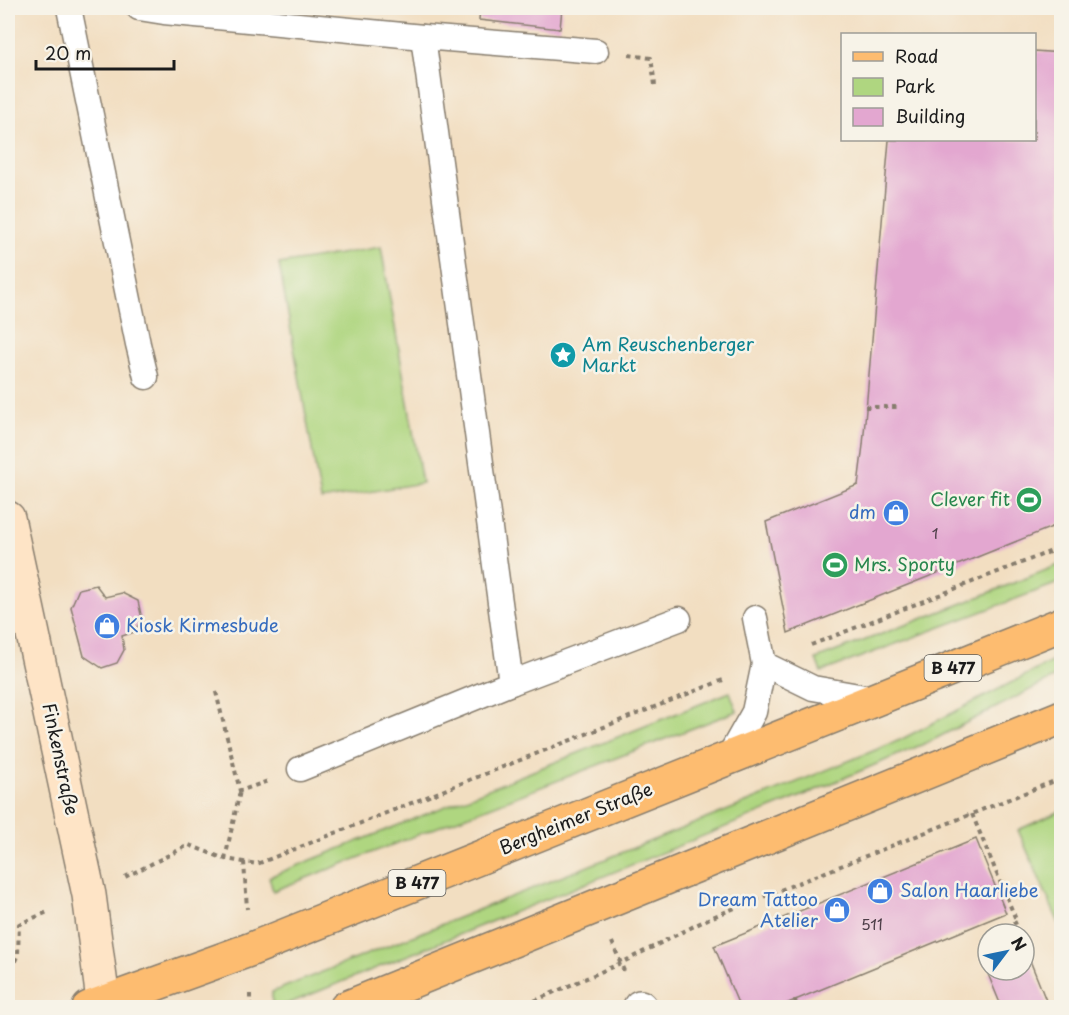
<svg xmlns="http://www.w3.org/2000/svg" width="1069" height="1015" viewBox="0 0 1069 1015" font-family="'Playpen Sans',sans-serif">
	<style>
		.green { fill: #afd680; stroke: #66794e; stroke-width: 1.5 }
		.building { fill: #e3a7d0 }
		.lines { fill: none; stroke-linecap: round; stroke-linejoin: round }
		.service-casing { stroke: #877d6e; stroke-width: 27 }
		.minor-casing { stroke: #877d6e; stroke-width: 36 }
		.secondary-casing { stroke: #877d6e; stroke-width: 36 }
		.primary-casing { stroke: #877d6e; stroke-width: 36 }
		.path { stroke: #877d6e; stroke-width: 4; stroke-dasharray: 4.5 4.5; stroke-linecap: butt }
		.service { stroke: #fff; stroke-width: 24 }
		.minor { stroke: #fff; stroke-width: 33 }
		.secondary { stroke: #fee4c6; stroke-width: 33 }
		.primary { stroke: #fdbc70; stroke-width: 33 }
		.labels { text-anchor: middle; stroke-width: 5; stroke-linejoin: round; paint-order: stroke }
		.number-label { font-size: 15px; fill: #4e3f49 }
		.shield { fill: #f7f3e8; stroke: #5e5c59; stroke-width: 1.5 }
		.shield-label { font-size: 16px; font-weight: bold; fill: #1c1c1c }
		.culture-label { font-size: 18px; fill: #0d838f; stroke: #f7f3e8; text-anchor: start }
		.leisure-label { font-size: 18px; fill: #27864d; stroke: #f7f3e8; text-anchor: end }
		.shop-label { font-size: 18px; fill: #366cbe; stroke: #f7f3e8; text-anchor: end }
		.street-label { font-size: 18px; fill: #1c1c1c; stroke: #f7f3e8 }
	</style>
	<rect width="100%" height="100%" fill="#f7f3e8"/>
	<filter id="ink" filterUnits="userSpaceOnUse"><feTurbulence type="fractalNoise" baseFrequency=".0167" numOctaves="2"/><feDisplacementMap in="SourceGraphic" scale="12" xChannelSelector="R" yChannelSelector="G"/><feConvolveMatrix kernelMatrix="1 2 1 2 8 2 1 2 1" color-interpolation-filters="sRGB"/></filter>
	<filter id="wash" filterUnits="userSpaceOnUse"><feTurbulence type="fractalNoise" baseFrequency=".008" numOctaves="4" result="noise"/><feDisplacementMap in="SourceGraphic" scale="24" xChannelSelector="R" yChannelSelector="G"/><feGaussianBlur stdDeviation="1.35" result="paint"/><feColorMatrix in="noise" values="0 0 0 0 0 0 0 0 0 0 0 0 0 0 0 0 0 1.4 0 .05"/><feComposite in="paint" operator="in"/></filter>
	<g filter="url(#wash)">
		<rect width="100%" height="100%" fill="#f2dec1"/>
		<g class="green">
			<path d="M381 247 422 483 321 500 279 264Z"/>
			<path d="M1061 564V582L821 672 816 659 976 598Z"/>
			<path d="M1061 657V674L933 740 802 796 280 1007H272V992L731 809 900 740Z"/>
			<path d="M730 692 737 711 273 891 269 877Z"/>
			<path d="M1061 811V928L1018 830Z"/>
		</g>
		<g id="blocks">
			<g class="building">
				<path d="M480 8H562L560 29 479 20Z"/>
				<path d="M1034 51 1062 53V452H1059L1062 467V523L788 633 766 522 858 485 863 445 889 140H1034Z"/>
				<path d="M96 585 105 597 122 593 138 601 142 619 134 632 122 636 124 650 117 663 102 668 84 656 71 607 79 589Z"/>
				<path d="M976 839 1006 913 776 1008H740L714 946Z"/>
				<path d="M1029 958 1049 1008H1002L988 974 999 970H1024V960Z"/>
			</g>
		</g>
	</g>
	<g filter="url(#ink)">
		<use href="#blocks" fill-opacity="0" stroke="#877d6e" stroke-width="1.5"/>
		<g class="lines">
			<defs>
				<g id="service">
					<path d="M69 8 138 344 146 377"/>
					<path d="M139 8 164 12 423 37 596 51"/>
					<path d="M423 37 511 683"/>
					<path d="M764 664 813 688 876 699"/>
					<path d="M728 758 754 712 764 664 755 618"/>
					<path d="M300 769 511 683 679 619"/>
				</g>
				<path id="minor" d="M640 1007 641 1008"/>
				<path id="secondary" d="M8 518 89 895 104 1008"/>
				<g id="primary">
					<path d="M89 1008 249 950 876 699 1062 624"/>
					<path d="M346 1008 1062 717"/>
				</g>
			</defs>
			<use href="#service" class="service-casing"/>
			<use href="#minor" class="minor-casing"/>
			<use href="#secondary" class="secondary-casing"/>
			<use href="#primary" class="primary-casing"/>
			<g class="path">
				<path d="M629 55 651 58 655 85"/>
				<path d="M865 407H897"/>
				<path d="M811 645 1062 547"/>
				<path d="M216 692 240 791 268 781"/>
				<path d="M972 814 1017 922 1007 927 1010 934"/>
				<path d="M225 859 240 791"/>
				<path d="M244 862 247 909"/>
				<path d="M125 877 189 845 225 859 257 864 723 680"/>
				<path d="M612 942 624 971"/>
				<path d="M8 978 18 954 19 924 50 911"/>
				<path d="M250 994V1008"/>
				<path d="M518 1008 621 963 710 918 1062 778"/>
				<path d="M790 1008 796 1005 795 999"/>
			</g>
			<use href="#service" class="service"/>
			<use href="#minor" class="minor"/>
			<use href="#secondary" class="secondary"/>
			<use href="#primary" class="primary"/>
		</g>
	</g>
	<defs>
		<symbol id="sight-disc" viewBox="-11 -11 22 22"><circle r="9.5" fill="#0f9aa8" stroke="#f7f3e8"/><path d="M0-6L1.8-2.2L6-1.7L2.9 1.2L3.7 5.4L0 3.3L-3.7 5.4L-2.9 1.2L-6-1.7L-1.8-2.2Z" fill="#fff"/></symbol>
		<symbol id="stadium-disc" viewBox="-11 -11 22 22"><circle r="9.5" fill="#2e9e5b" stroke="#f7f3e8"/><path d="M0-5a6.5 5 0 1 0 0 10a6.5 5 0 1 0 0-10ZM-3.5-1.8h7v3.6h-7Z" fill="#fff"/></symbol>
		<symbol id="shop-disc" viewBox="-11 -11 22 22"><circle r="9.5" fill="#3f7fe0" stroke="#f7f3e8"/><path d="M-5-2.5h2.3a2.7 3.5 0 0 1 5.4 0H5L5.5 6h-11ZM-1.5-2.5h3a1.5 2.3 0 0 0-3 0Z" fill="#fff"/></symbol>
	</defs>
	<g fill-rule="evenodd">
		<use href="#sight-disc" x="548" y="340" width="30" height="30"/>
		<use href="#stadium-disc" x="1014" y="485" width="30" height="30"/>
		<use href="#shop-disc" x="881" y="498" width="30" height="30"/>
		<use href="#stadium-disc" x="820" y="550" width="30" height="30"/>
		<use href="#shop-disc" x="92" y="611" width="30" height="30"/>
		<use href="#shop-disc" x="865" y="876" width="30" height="30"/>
		<use href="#shop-disc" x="822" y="895" width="30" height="30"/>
	</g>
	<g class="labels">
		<g class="number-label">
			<text x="935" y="539">1</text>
			<text x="872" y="930">511</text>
		</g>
		<g class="shield">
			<rect x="924.5" y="655" width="57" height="26" rx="4.5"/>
			<rect x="388.5" y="870" width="57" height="26" rx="4.5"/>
		</g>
		<g class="shield-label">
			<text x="953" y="674">B 477</text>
			<text x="417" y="889">B 477</text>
		</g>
		<g class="culture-label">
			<text x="582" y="351">Am Reuschenberger<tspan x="582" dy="21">Markt</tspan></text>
		</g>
		<g class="leisure-label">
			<text x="1010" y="506">Clever fit</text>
			<text x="854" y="571" text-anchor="start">Mrs. Sporty</text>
		</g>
		<g class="shop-label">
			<text x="876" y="519">dm</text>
			<text x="126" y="632" text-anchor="start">Kiosk Kirmesbude</text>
			<text x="900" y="897" text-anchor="start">Salon Haarliebe</text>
			<text x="818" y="906">Dream Tattoo<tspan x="818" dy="21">Atelier</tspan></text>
		</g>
		<g class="street-label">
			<text transform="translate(60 759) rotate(78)" y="6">Finkenstraße</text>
			<text transform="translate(576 819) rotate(-22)" y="6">Bergheimer Straße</text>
		</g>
	</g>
	<rect width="1069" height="1015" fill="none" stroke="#f7f3e8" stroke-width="30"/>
	<rect x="841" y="33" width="195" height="108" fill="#f7f3e8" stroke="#9f9d96" stroke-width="1.5"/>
	<rect x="853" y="52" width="30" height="9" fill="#fdbc70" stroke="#9f9d96" stroke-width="1.5"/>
	<text x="895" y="63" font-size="18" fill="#1c1c1c">Road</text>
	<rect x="853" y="78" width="30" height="18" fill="#afd680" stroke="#9f9d96" stroke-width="1.5"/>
	<text x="895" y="93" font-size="18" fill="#1c1c1c">Park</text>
	<rect x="853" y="108" width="30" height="18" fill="#e3a7d0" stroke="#9f9d96" stroke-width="1.5"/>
	<text x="895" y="123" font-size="18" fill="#1c1c1c">Building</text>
	<g transform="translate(1006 952) rotate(58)"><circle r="28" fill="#f7f3e8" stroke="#9f9d96" stroke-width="1.5"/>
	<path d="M0-4.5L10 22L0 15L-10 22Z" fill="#1f6fb2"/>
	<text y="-9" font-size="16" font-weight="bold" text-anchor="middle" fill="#1c1c1c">N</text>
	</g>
	<path d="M36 60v9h138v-9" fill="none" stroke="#1c1c1c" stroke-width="3"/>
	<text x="45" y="60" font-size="18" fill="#1c1c1c" stroke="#f7f3e8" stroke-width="4.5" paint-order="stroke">20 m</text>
</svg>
